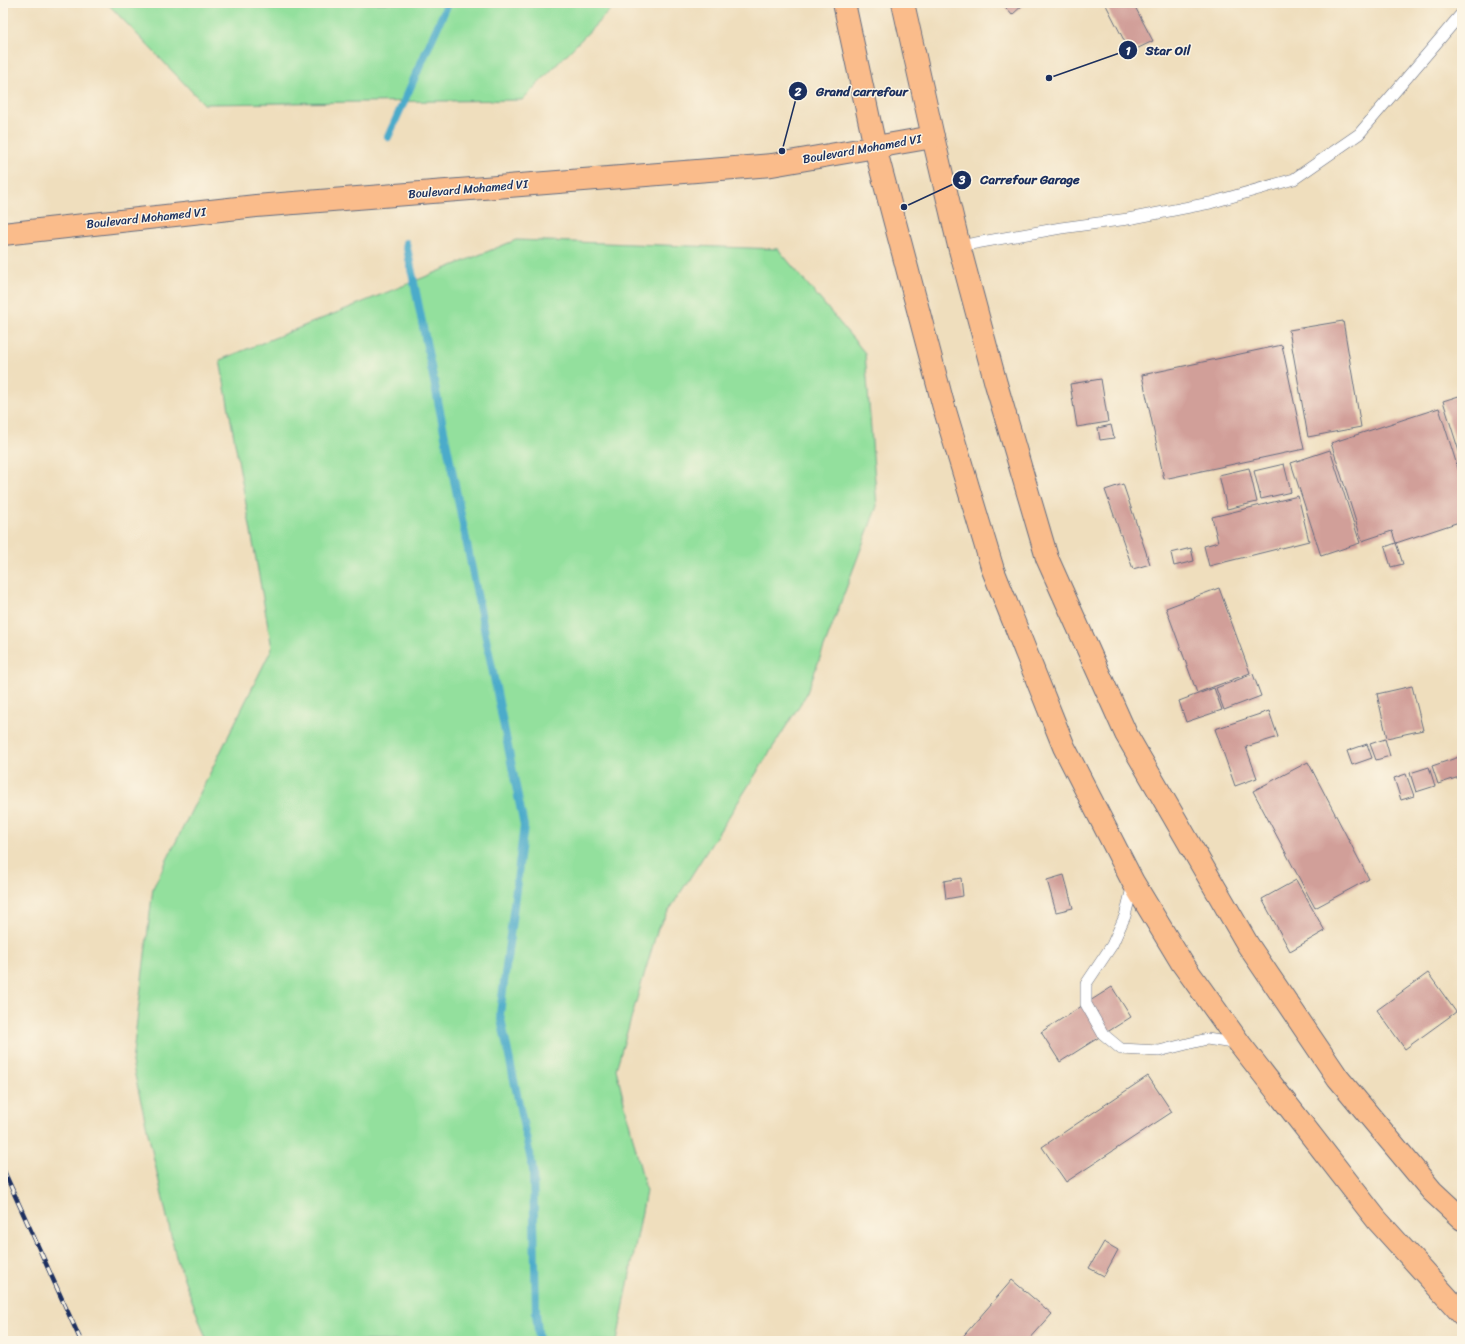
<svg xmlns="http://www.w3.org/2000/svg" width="1465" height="1344" viewBox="0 0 1465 1344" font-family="Sriracha,sans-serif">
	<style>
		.green { fill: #93e09d; stroke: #57887e }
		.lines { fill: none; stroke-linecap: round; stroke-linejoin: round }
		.stream { stroke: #4babca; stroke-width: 8 }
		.building { fill: #d19f99 }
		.service-casing { stroke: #656c7f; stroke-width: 12 }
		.primary-casing { stroke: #656c7f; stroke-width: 24 }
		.service { stroke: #fff; stroke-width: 11 }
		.primary { stroke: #fabc8b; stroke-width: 22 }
		.rail-casing { stroke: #1b2f5e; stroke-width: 4.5 }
		.rail { stroke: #fcf5e5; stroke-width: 3; stroke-dasharray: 9; stroke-linecap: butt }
		.labels { text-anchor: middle; stroke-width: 3; stroke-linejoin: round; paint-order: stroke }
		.street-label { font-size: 12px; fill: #1b2f5e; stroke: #fcf5e5 }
		.leader { fill: none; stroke: #1b2f5e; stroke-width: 1.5 }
		.callout-dot { fill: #1b2f5e; stroke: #fcf5e5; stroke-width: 1.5 }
		.mark-label { font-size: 12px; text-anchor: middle; font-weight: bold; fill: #fff }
		.callout-label { font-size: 13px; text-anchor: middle; font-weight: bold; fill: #1b2f5e; stroke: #fcf5e5; stroke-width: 3; stroke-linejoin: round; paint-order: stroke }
	</style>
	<rect width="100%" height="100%" fill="#fcf5e5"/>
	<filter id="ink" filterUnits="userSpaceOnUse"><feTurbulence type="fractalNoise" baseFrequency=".025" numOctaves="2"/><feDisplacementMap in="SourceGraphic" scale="8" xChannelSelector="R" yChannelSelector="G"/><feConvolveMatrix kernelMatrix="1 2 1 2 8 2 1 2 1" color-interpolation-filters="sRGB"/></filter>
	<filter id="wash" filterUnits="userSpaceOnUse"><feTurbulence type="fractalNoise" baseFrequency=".012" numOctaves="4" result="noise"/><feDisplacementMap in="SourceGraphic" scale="16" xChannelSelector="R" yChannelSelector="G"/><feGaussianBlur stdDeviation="0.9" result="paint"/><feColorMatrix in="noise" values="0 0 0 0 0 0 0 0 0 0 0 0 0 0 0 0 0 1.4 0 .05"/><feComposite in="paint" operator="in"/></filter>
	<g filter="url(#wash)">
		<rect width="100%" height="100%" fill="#efdebd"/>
		<g class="green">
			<path d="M107 3H617L522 100 204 104Z"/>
			<path d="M516 240 778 249 865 353 877 506 806 695 658 928 616 1069 646 1191 617 1341H207L176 1257 132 1062 153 888 272 648 220 360Z"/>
		</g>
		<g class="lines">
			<g class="stream">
				<path d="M388 137 448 3"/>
				<path d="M406 243 524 826 500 1014 533 1170 536 1313 539 1341"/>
			</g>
		</g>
		<g id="blocks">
			<g class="building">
				<path d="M1002 3H1025L1012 15Z"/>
				<path d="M1105 3H1133L1153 41 1130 52Z"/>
				<path d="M1343 321 1361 427 1308 437 1289 330Z"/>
				<path d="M1282 345 1304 449 1164 479 1142 375Z"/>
				<path d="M1101 379 1108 422 1077 427 1070 384Z"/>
				<path d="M1462 395V461L1443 401Z"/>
				<path d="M1439 408 1462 481V521L1396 543 1392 531 1362 541 1331 443Z"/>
				<path d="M1111 425 1114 438 1100 440 1098 428Z"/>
				<path d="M1330 450 1360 543 1321 556 1291 463Z"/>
				<path d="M1284 464 1291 492 1261 499 1254 471Z"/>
				<path d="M1249 468 1257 502 1227 509 1219 475Z"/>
				<path d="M1123 484 1150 564 1133 569 1105 490Z"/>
				<path d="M1298 496 1309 541 1209 566 1204 546 1218 542 1212 517Z"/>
				<path d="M1396 543 1403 564 1391 567 1385 547Z"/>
				<path d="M1191 548 1194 561 1174 566 1171 553Z"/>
				<path d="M1219 588 1250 673 1197 693 1166 608Z"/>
				<path d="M1253 674 1261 696 1224 710 1216 688Z"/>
				<path d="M1412 686 1423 730 1387 738 1377 694Z"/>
				<path d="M1214 688 1222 710 1186 722 1179 701Z"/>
				<path d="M1269 711 1278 737 1246 747 1257 778 1235 786 1215 729Z"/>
				<path d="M1385 739 1390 756 1376 760 1370 744Z"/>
				<path d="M1367 744 1372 758 1352 765 1347 751Z"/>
				<path d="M1462 756V776L1438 784 1432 766Z"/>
				<path d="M1308 762 1369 879 1315 908 1253 791Z"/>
				<path d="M1429 767 1435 786 1416 792 1410 773Z"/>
				<path d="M1406 774 1414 796 1401 800 1394 778Z"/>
				<path d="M1064 875 1073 908 1056 912 1047 880Z"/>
				<path d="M961 878 963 896 946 899 944 881Z"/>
				<path d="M1296 880 1325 931 1290 951 1262 899Z"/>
				<path d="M1428 973 1456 1012 1405 1049 1377 1010Z"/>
				<path d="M1112 987 1131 1017 1060 1062 1041 1032Z"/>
				<path d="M1148 1076 1172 1112 1066 1182 1042 1147Z"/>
				<path d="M1104 1242 1118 1250 1104 1276 1089 1268Z"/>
				<path d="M1012 1280 1052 1314 1028 1341H959Z"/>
			</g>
		</g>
	</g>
	<g filter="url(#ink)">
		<use href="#blocks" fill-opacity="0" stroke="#656c7f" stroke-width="1"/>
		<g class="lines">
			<defs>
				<g id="service">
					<path d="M959 246 1061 228 1128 219 1210 203 1294 179 1359 134 1462 13"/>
					<path d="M1133 884 1125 916 1112 945 1086 984V1004L1103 1034 1121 1049 1159 1051 1207 1039 1239 1044"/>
				</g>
				<g id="primary">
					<path d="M844 3 875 147 943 404 993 570 1064 747 1133 882 1182 963 1240 1044 1377 1220 1462 1314"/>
					<path d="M903 3 933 137 959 246 996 384 1047 558 1126 734 1248 945 1338 1078 1432 1191 1462 1219"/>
					<path d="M3 234 256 206 772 165 933 137"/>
				</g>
			</defs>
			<use href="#service" class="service-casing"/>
			<use href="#primary" class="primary-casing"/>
			<use href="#service" class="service"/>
			<use href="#primary" class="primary"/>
			<defs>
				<path id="rail" d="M3 1169 81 1341"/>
			</defs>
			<use href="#rail" class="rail-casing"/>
			<use href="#rail" class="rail"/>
		</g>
	</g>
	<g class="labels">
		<g class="street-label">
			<text transform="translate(862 149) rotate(-10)" y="4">Boulevard Mohamed VI</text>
			<text transform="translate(468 189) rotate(-5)" y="4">Boulevard Mohamed VI</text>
			<text transform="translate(146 218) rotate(-6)" y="4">Boulevard Mohamed VI</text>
		</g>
	</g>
	<path class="leader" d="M1049 78L1128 50M782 151L798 91M904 207L962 180"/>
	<g class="callout-dot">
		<circle cx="1049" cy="78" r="4"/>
		<circle cx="782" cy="151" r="4"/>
		<circle cx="904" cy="207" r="4"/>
		<circle cx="1128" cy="50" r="10"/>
		<circle cx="798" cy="91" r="10"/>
		<circle cx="962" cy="180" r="10"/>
	</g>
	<g class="mark-label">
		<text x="1128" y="55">1</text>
		<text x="798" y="96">2</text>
		<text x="962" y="184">3</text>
	</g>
	<g class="callout-label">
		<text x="1168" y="55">Star Oil</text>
		<text x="862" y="96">Grand carrefour</text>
		<text x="1030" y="184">Carrefour Garage</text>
	</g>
	<rect width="1465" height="1344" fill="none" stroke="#fcf5e5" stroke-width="16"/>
</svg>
